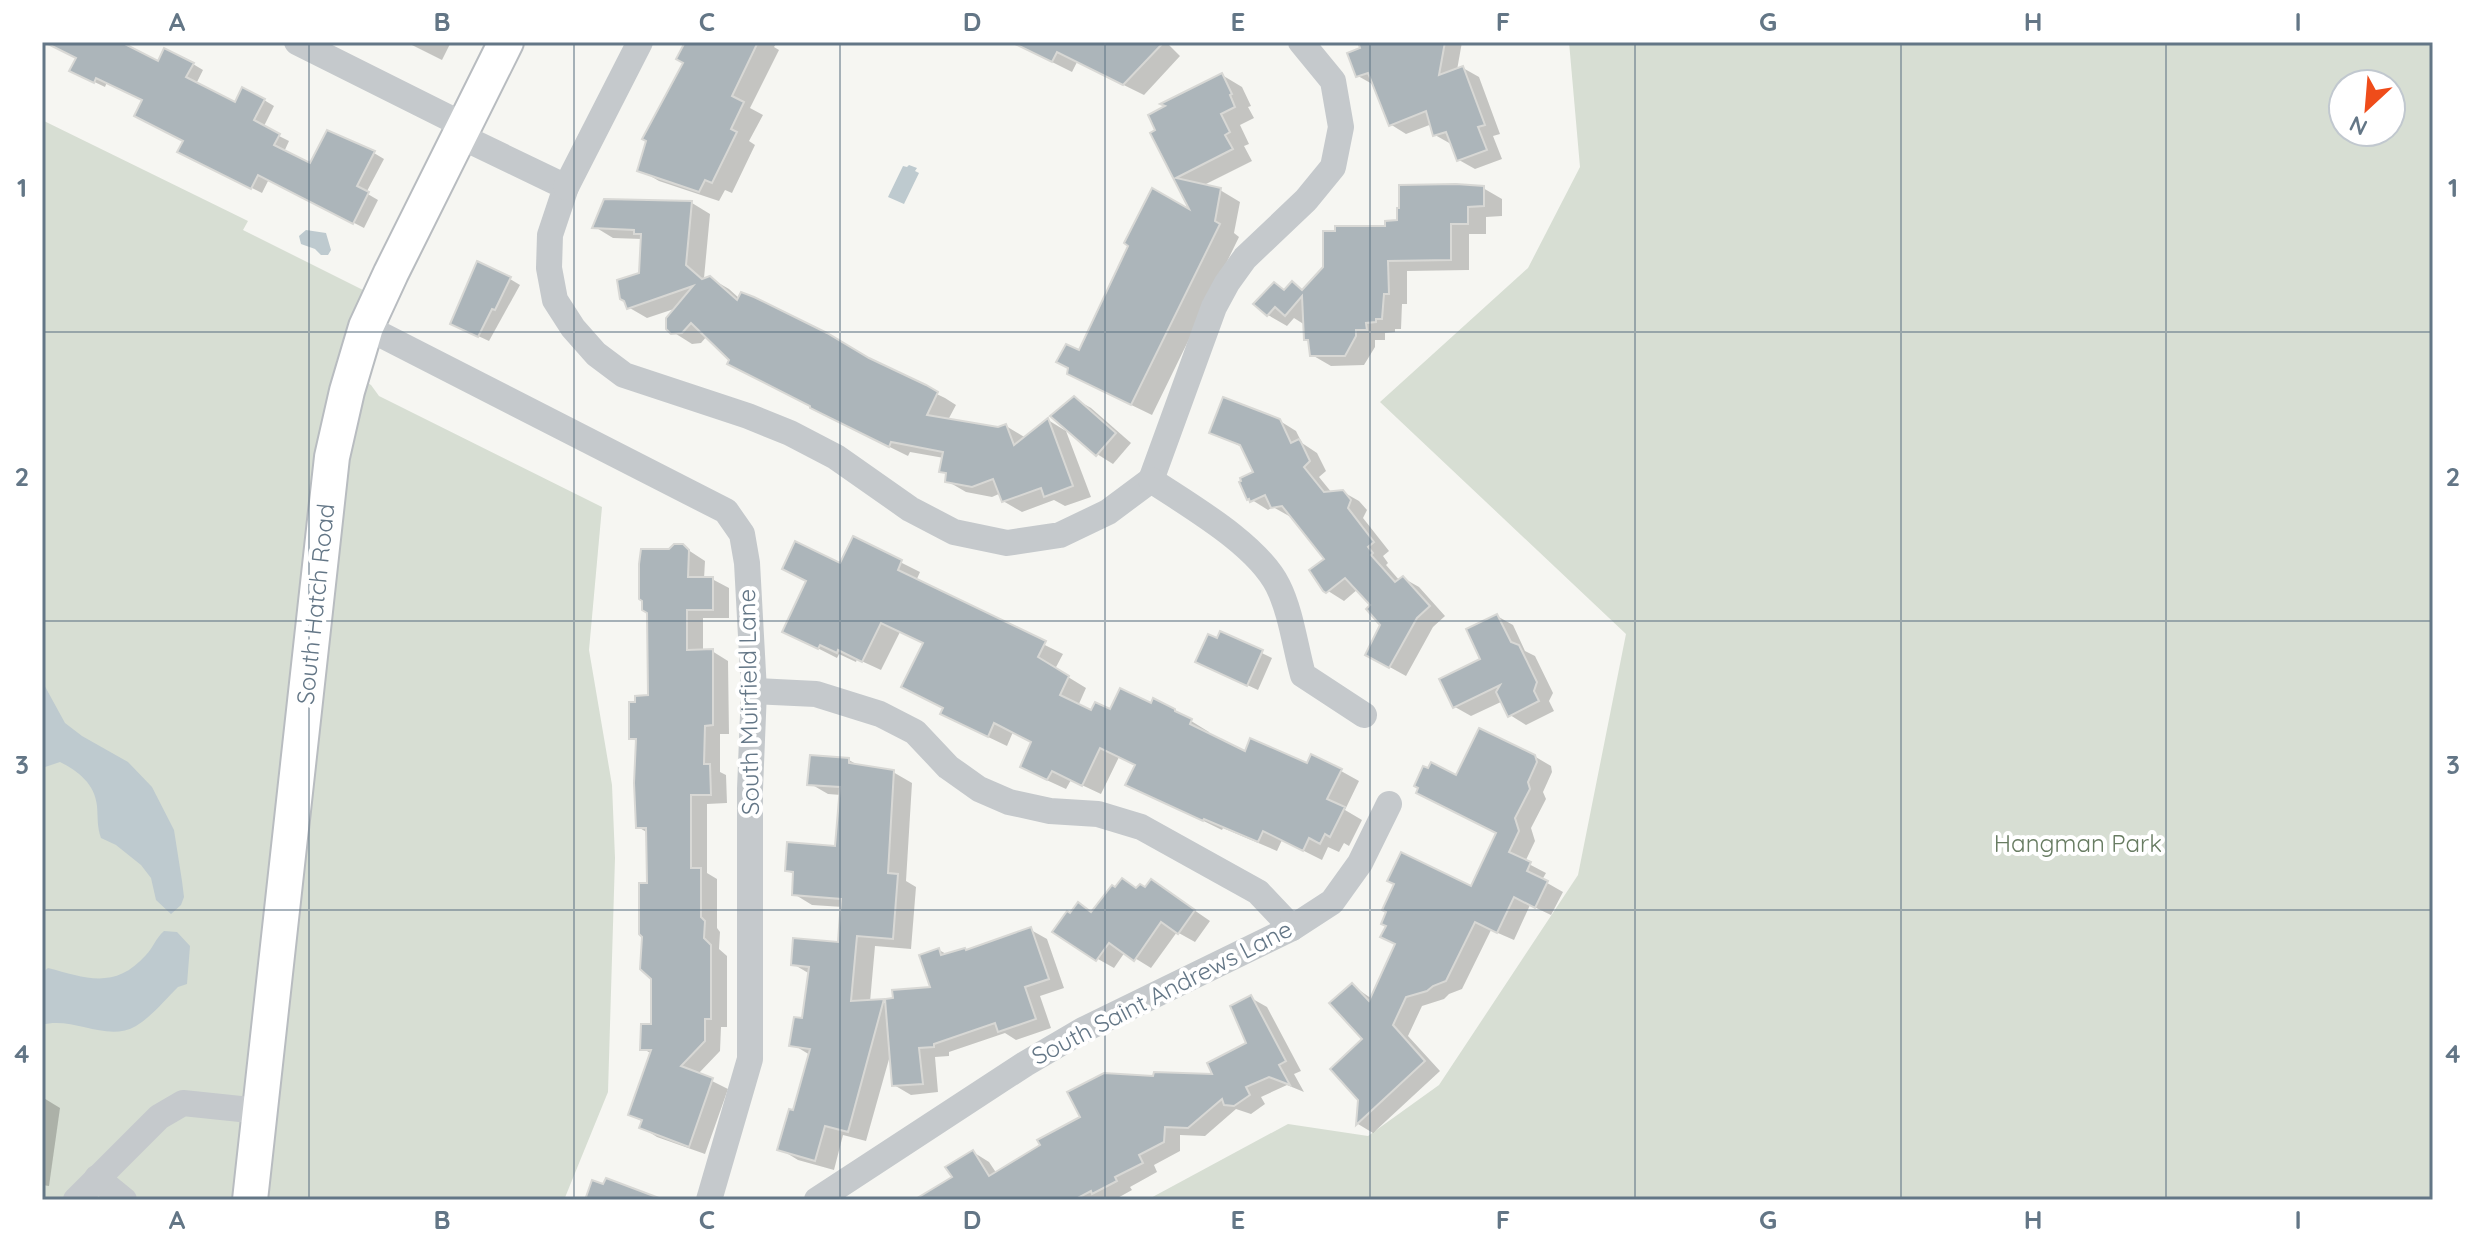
<svg xmlns="http://www.w3.org/2000/svg" width="2475" height="1242" viewBox="0 0 2475 1242" font-family="Quicksand,sans-serif">
	<style>
		.green { fill: #d7ded3; fill-rule: evenodd }
		.water { fill: #becacf }
		.shadow { fill: #0003 }
		.building { fill: #acb5ba; stroke: #d8d8d5; stroke-width: 2 }
		.lines { fill: none; stroke-linecap: round; stroke-linejoin: round }
		.major-casing { stroke: #b8bcc0; stroke-width: 38 }
		.minor { stroke: #c5c9cc; stroke-width: 26 }
		.major { stroke: #fff; stroke-width: 34 }
		.grid { fill: none; stroke: #637686; stroke-width: 2; stroke-opacity: 0.55 }
		.labels { text-anchor: middle; stroke-width: 8; stroke-linejoin: round; paint-order: stroke }
		.street-label { font-size: 24px; fill: #637686; stroke: #fff }
		.park-label { font-size: 24px; fill: #687c62; stroke: #fff }
		.neatline { fill: none; stroke: #637686; stroke-width: 3 }
		.grid-label { font-size: 26px; text-anchor: middle; font-weight: bold; fill: #637686 }
	</style>
	<rect width="100%" height="100%" fill="#f6f6f2"/>
	<g class="green">
		<path d="M1569 42H2433V1200H1147L1288 1124 1368 1136 1439 1085 1578 875 1626 634 1380 402 1528 268 1580 167ZM2343 84H2391V132H2343Z"/>
		<path d="M42 120 248 221 243 230 363 290 336 362 371 385 379 396 602 507 589 650 612 785 615 858 608 1092 564 1200H42Z"/>
	</g>
	<g class="water">
		<path d="M909 165 917 168 915 171 919 173 904 204 888 197 903 166 907 167Z"/>
		<path d="M306 230 326 233 331 250 328 255H321L315 249 301 244 299 236Z"/>
		<path d="M42 681 65 723 82 736 128 762 152 787 174 830 182 881 184 897 181 905 171 914 156 900 151 878 141 865 116 845 101 838C97 827 98 818 97 806 95 784 78 771 60 762L42 768Z"/>
		<path d="M164 931 177 932 190 946 187 984 178 987C166 999 151 1017 136 1026 107 1043 73 1016 42 1025V973L48 968C86 978 115 990 146 955 153 948 155 939 164 931Z"/>
	</g>
	<g class="shadow">
		<path d="M53 42H131L128 48 159 63 193 64 203 70 196 84 235 104 264 100 274 106 263 128 289 141 284 152 311 166 374 153 384 159 366 193 378 200 364 228 269 179 262 193 190 157 185 140 144 100 107 82 105 87 82 76 78 58Z"/>
		<path d="M406 42H451L442 60Z"/>
		<path d="M687 42H777L774 47 779 50 750 108 763 115 749 141 755 145 732 193 725 190 719 201 659 181 640 170 685 62Z"/>
		<path d="M1030 42H1166L1180 56 1144 95 1077 62 1072 72 1046 59Z"/>
		<path d="M1368 42H1462L1457 70 1463 68 1479 77 1500 134 1493 136 1502 159 1475 169 1459 160 1451 144 1435 135 1432 124 1406 134 1390 124 1374 85 1358 76 1362 49Z"/>
		<path d="M1222 75 1242 87 1251 106 1248 107 1254 118 1240 125 1249 144 1244 146 1252 161 1202 186 1220 190 1240 202 1234 233 1239 237 1152 415 1090 385 1080 353 1194 214 1153 134Z"/>
		<path d="M1483 188 1502 199V216L1486 217V234H1469V270L1407 271V304H1402L1401 329H1395V332L1385 333V340H1375V347L1364 365 1331 366 1312 355 1311 342 1306 339 1305 325 1294 318 1287 326 1268 315 1275 284 1286 291 1293 284 1305 291 1387 228Z"/>
		<path d="M692 203 710 214 704 278 706 280 710 278 729 289 740 299 945 398 956 405 948 420 998 429 1006 426 1026 438 1048 420 1066 431 1091 497 1065 506 1054 500 1022 512 1003 501 1001 493 992 497 966 492 947 481 948 475 941 471 944 458 910 452 908 456 831 418 731 360 707 336 701 343 692 344 673 332 677 308 647 318 628 307 641 274 642 239 613 238 595 227Z"/>
		<path d="M510 279 520 285 489 341 463 329Z"/>
		<path d="M1075 399 1091 408 1131 443 1113 464 1097 454Z"/>
		<path d="M1280 421 1296 431 1302 443 1317 453 1326 471 1319 477 1332 493 1343 492 1359 501 1367 510 1363 518 1389 551 1383 556 1388 563 1386 565 1400 581 1403 578 1419 587 1445 616 1433 627 1406 676 1368 655 1382 624 1372 606 1358 589 1344 601 1325 589 1326 559 1292 516H1289L1273 507 1268 510 1252 500 1255 473 1244 448 1211 432Z"/>
		<path d="M854 539 920 572 916 581 1063 654 1055 669 1086 688 1078 706 1092 713 1152 706 1175 711 1209 732 1208 735 1246 754 1341 771 1359 781 1345 810 1362 820 1349 846 1344 843 1339 852 1328 847 1322 860 1282 840 1277 851 1223 828 1222 830 1128 784 1137 766 1119 757 1101 794 1071 780 1066 789 1040 777 1034 742 1013 732 1007 746 961 724 945 708 925 644 900 632 881 670 857 659 856 662 839 654 837 658 784 631 808 582 841 566Z"/>
		<path d="M682 546 705 561 704 579H712L729 588V618H703V651H712L728 661 729 734H720V772L726 775 727 803 707 804V873L717 879V928L720 932 719 949 727 956V1027H721L720 1051 698 1074 728 1089 705 1154 657 1137 641 1127 643 1122 630 1114 652 1054 642 1048 653 1026 648 833 638 827V742L631 738 650 697 670 551Z"/>
		<path d="M1497 616 1513 625 1525 651 1535 656 1553 693 1549 701 1554 711 1526 725 1510 715 1503 701 1471 716 1455 707 1483 660Z"/>
		<path d="M1221 633 1272 658 1258 690 1208 667Z"/>
		<path d="M1534 756 1551 766 1552 772 1543 792 1546 799 1531 828 1535 841 1525 862 1546 873 1542 880 1563 892 1551 915 1530 905 1514 940 1491 930 1462 989 1449 994 1444 999 1422 1006 1408 1036 1440 1071 1373 1133 1358 1124 1364 1039 1352 985 1372 999 1472 888 1499 833 1457 778Z"/>
		<path d="M849 760 861 767 893 772 912 783 906 881 916 887 911 949 875 946 870 1002 887 1003 933 989 939 950 948 955 967 951 1031 930 1047 939 1064 988 1040 996 1051 1028 1016 1040 1005 1033 949 1052V1056L935 1057 938 1092 911 1095 894 1085 891 1052 866 1141 843 1135 834 1170 798 1160 780 1149 794 1112 810 1055 792 1044 803 1020 810 974 793 964 840 944 843 907 812 905 794 894 795 875 787 870 837 848 841 795 828 794 809 783Z"/>
		<path d="M1152 881 1210 921 1195 942 1177 932 1151 968 1125 952 1114 968 1098 959 1092 913 1138 889H1146Z"/>
		<path d="M1251 998 1267 1007 1301 1071 1294 1074 1304 1092 1287 1085 1261 1097 1265 1104 1251 1114 1236 1109 1205 1136 1180 1135V1151L1154 1165 1157 1172 1130 1187 1132 1190 1114 1200H918L954 1178 973 1152 989 1162 997 1174 1155 1078 1216 1076 1249 1044Z"/>
		<path d="M42 1097 60 1108 49 1186 42 1185Z"/>
	</g>
	<g class="building">
		<path d="M44 42H121L158 61 164 48 194 63 186 77 235 102 242 87 265 99 254 120 280 134 274 145 310 163 327 130 375 151 357 186 369 192 353 224 258 175 251 189 177 152 183 141 134 116 142 100 96 78 94 83 69 71 76 58Z"/>
		<path d="M685 42H758L732 96 744 102 731 129 737 132 712 183 705 180 699 192 637 171 646 141 642 139 683 63 676 59Z"/>
		<path d="M1011 42H1164L1123 85 1057 52 1052 62Z"/>
		<path d="M1358 42H1445L1439 75 1463 66 1485 125 1478 127 1487 150 1457 161 1446 132 1433 136 1426 111 1389 126 1368 73 1356 77 1347 53 1360 48Z"/>
		<path d="M1222 73 1232 94 1230 95 1235 107 1221 114 1230 132 1225 135 1233 149 1176 178 1221 188 1215 221 1220 224 1131 405 1067 374 1068 368 1056 362 1066 344 1079 350 1128 246 1124 243 1152 188 1189 209 1150 133 1155 130 1148 115 1165 106 1160 104Z"/>
		<path d="M1456 184 1484 186V206L1468 207V224H1451V260L1388 261 1389 294H1384L1382 319H1376V322L1366 323 1367 330H1356V336L1345 356H1310L1308 340H1304L1302 296 1285 316 1275 307 1267 316 1253 304 1274 282 1284 290 1292 281 1302 290 1323 267V231H1335V226H1385V221L1397 220V208H1399V185Z"/>
		<path d="M604 199 692 201 686 265 702 279 710 276 737 300 741 292 754 297 827 333 869 358 926 385 938 392 927 415 998 427 1006 424 1014 445 1048 418 1073 486 1044 497 1041 488 1002 502 993 479 972 487 945 482 946 473 939 472 943 452 891 442 889 447 810 408V406L727 364 729 360 691 323 682 333 671 334 666 329V318L693 286 627 309 624 301 620 299 617 280 639 273 641 234H634V230L592 228Z"/>
		<path d="M477 261 511 277 495 310 492 309 478 337 450 324Z"/>
		<path d="M1074 396 1116 433 1096 456 1050 416Z"/>
		<path d="M1223 397 1280 419 1291 443 1299 439 1301 442 1310 461 1304 467 1324 492 1343 490 1351 500 1348 508 1374 542 1368 547 1373 553 1371 555 1395 582 1403 576 1430 606 1417 618 1389 668 1365 655 1380 625 1366 609 1370 605 1345 578 1326 593 1323 591 1309 570 1324 559 1282 506 1271 508 1265 495 1250 502 1249 499 1247 500 1239 482 1241 481 1240 478 1253 472 1240 445 1209 433Z"/>
		<path d="M853 536 902 560 898 570 1046 641 1038 657 1069 676 1060 695 1091 710 1095 702 1110 709 1120 688 1151 703 1153 698 1175 709V711L1192 719 1190 724 1245 751 1250 738 1307 763 1311 754 1342 769 1327 799 1345 807 1330 837 1325 834 1320 844 1309 838 1303 851 1263 831 1258 842 1204 819 1203 821 1125 785 1135 765 1100 748 1082 786 1052 771 1047 780 1020 767 1031 742 994 723 988 737 940 714 943 708 901 687 923 643 881 623 862 662 838 650 837 653 820 645 818 649 782 632 806 581 782 569 795 541 840 563Z"/>
		<path d="M674 544H683L689 550 688 577H713V610H687V650L713 649V725L705 726 704 764H710L711 795H691V868H701V917L705 921 704 938 711 945V1019H705V1041L681 1066 713 1078 689 1147 639 1128 642 1120 628 1115 651 1050H640L641 1024H651V979L640 969 642 937 639 934V883H647L646 828H636L634 783 636 739H629V702H635V696L648 695 647 613 642 610V601L639 599V564L641 549H669Z"/>
		<path d="M1497 614 1511 642 1519 645 1537 682 1534 691 1539 701 1508 717 1496 692 1500 685 1453 708 1439 679 1480 659 1466 629Z"/>
		<path d="M1220 631 1263 650 1247 686 1195 662 1208 634 1217 638Z"/>
		<path d="M1479 728 1535 755 1537 762 1528 782 1530 789 1515 818 1519 831 1509 852 1531 862 1527 871 1548 881 1535 908 1514 897 1497 933 1475 922 1446 981 1433 986 1427 991 1406 997 1393 1025 1425 1061 1356 1125 1358 1100 1330 1069 1362 1039 1329 1003 1352 983 1369 1001 1395 944 1380 937 1386 926 1381 924 1386 912 1382 910 1394 884 1387 881 1401 852 1471 886 1496 833 1416 793 1418 788 1414 786 1423 766 1428 768 1431 762 1456 775Z"/>
		<path d="M810 755 849 758V763L894 770 888 873 898 874 893 939 857 936 851 1001 884 999 848 1132 825 1126 815 1161 777 1150 789 1109 793 1110 810 1049 789 1046 794 1017 802 1018 809 967 791 965 793 938 838 942 841 899 792 895 793 872 785 871 787 842 835 846 840 787 807 785Z"/>
		<path d="M1122 878 1136 888 1140 884 1145 887 1151 879 1195 910 1178 934 1161 922 1134 961 1109 943 1096 961 1052 932 1067 911 1070 913 1078 902 1091 912 1112 885 1115 887Z"/>
		<path d="M1031 927 1049 979 1025 987 1036 1019 998 1032 995 1023 934 1044V1047L919 1048 923 1084 892 1086 885 999 893 998 892 990 930 987 919 955 939 948 941 955 965 948 966 950Z"/>
		<path d="M1251 995 1286 1061 1279 1065 1290 1085 1269 1077 1246 1087 1250 1095 1234 1106 1224 1105 1222 1099 1188 1128 1165 1127 1164 1142 1139 1155 1143 1163 1115 1177 1117 1181 1092 1194 1091 1191 1074 1200H914L952 1177 945 1167 973 1150 989 1176 1040 1145 1037 1140 1080 1117 1067 1092 1104 1073 1153 1076 1154 1072 1212 1074 1207 1063 1246 1043 1230 1006Z"/>
		<path d="M606 1178 659 1198V1200H585L592 1180 603 1184Z"/>
	</g>
	<g class="lines">
		<defs>
			<path id="major" d="M250 1200 332 457 347 391 366 327 391 273 506 42"/>
		</defs>
		<use href="#major" class="major-casing"/>
		<g class="minor">
			<path d="M297 42 463 125"/>
			<path d="M458 135 566 187 550 235 549 268 555 300 573 328 596 354 624 375 748 416 790 433 836 457 910 509 954 532 1007 543 1060 535 1108 512 1151 480"/>
			<path d="M566 187 640 42"/>
			<path d="M366 327 726 511 742 534 747 563 754 691 750 789V1059L709 1200"/>
			<path d="M1151 480 1214 307 1227 283 1245 258 1306 200 1333 167 1341 127 1333 81 1301 42"/>
			<path d="M1151 480C1190 506 1257 544 1278 586 1291 612 1295 646 1303 675L1364 715"/>
			<path d="M754 691 816 694 880 714 915 732 948 767 979 789 1009 802 1050 811 1098 814 1141 827 1258 892 1292 928"/>
			<path d="M97 1178 124 1200"/>
			<path d="M76 1200 159 1117 183 1103 259 1111"/>
			<path d="M817 1200 1025 1064 1083 1030 1292 928 1332 902 1360 863 1389 804"/>
		</g>
		<use href="#major" class="major"/>
	</g>
	<path class="grid" d="M309 42V1200M574 42V1200M840 42V1200M1105 42V1200M1370 42V1200M1635 42V1200M1901 42V1200M2166 42V1200M42 332H2433M42 621H2433M42 910H2433"/>
	<g class="labels">
		<g class="street-label">
			<text transform="translate(316 604) rotate(-84)" y="8">South Hatch Road</text>
			<text transform="translate(749 702) rotate(-91)" y="8">South Muirfield Lane</text>
			<text transform="translate(1162 993) rotate(-27)" y="8">South Saint Andrews Lane</text>
		</g>
		<g class="park-label">
			<text x="2078" y="852">Hangman Park</text>
		</g>
	</g>
	<rect width="2475" height="1242" fill="none" stroke="#ffffff" stroke-width="88"/>
	<g transform="translate(2367 108) rotate(206)"><circle r="38" fill="#ffffff" stroke="#c1c8cf" stroke-width="2"/>
	<path d="M0-6L14 30L0 20L-14 30Z" fill="#ef4c1a"/>
	<text y="-12" font-size="22" font-weight="bold" text-anchor="middle" fill="#637686">N</text>
	</g>
	<rect x="44" y="44" width="2387" height="1154" class="neatline"/>
	<g class="grid-label">
		<text x="177" y="31">A</text>
		<text x="442" y="31">B</text>
		<text x="707" y="31">C</text>
		<text x="972" y="31">D</text>
		<text x="1238" y="31">E</text>
		<text x="1503" y="31">F</text>
		<text x="1768" y="31">G</text>
		<text x="2033" y="31">H</text>
		<text x="2298" y="31">I</text>
		<text x="22" y="197">1</text>
		<text x="2453" y="197">1</text>
		<text x="22" y="486">2</text>
		<text x="2453" y="486">2</text>
		<text x="22" y="774">3</text>
		<text x="2453" y="774">3</text>
		<text x="22" y="1063">4</text>
		<text x="2453" y="1063">4</text>
		<text x="177" y="1229">A</text>
		<text x="442" y="1229">B</text>
		<text x="707" y="1229">C</text>
		<text x="972" y="1229">D</text>
		<text x="1238" y="1229">E</text>
		<text x="1503" y="1229">F</text>
		<text x="1768" y="1229">G</text>
		<text x="2033" y="1229">H</text>
		<text x="2298" y="1229">I</text>
	</g>
</svg>
